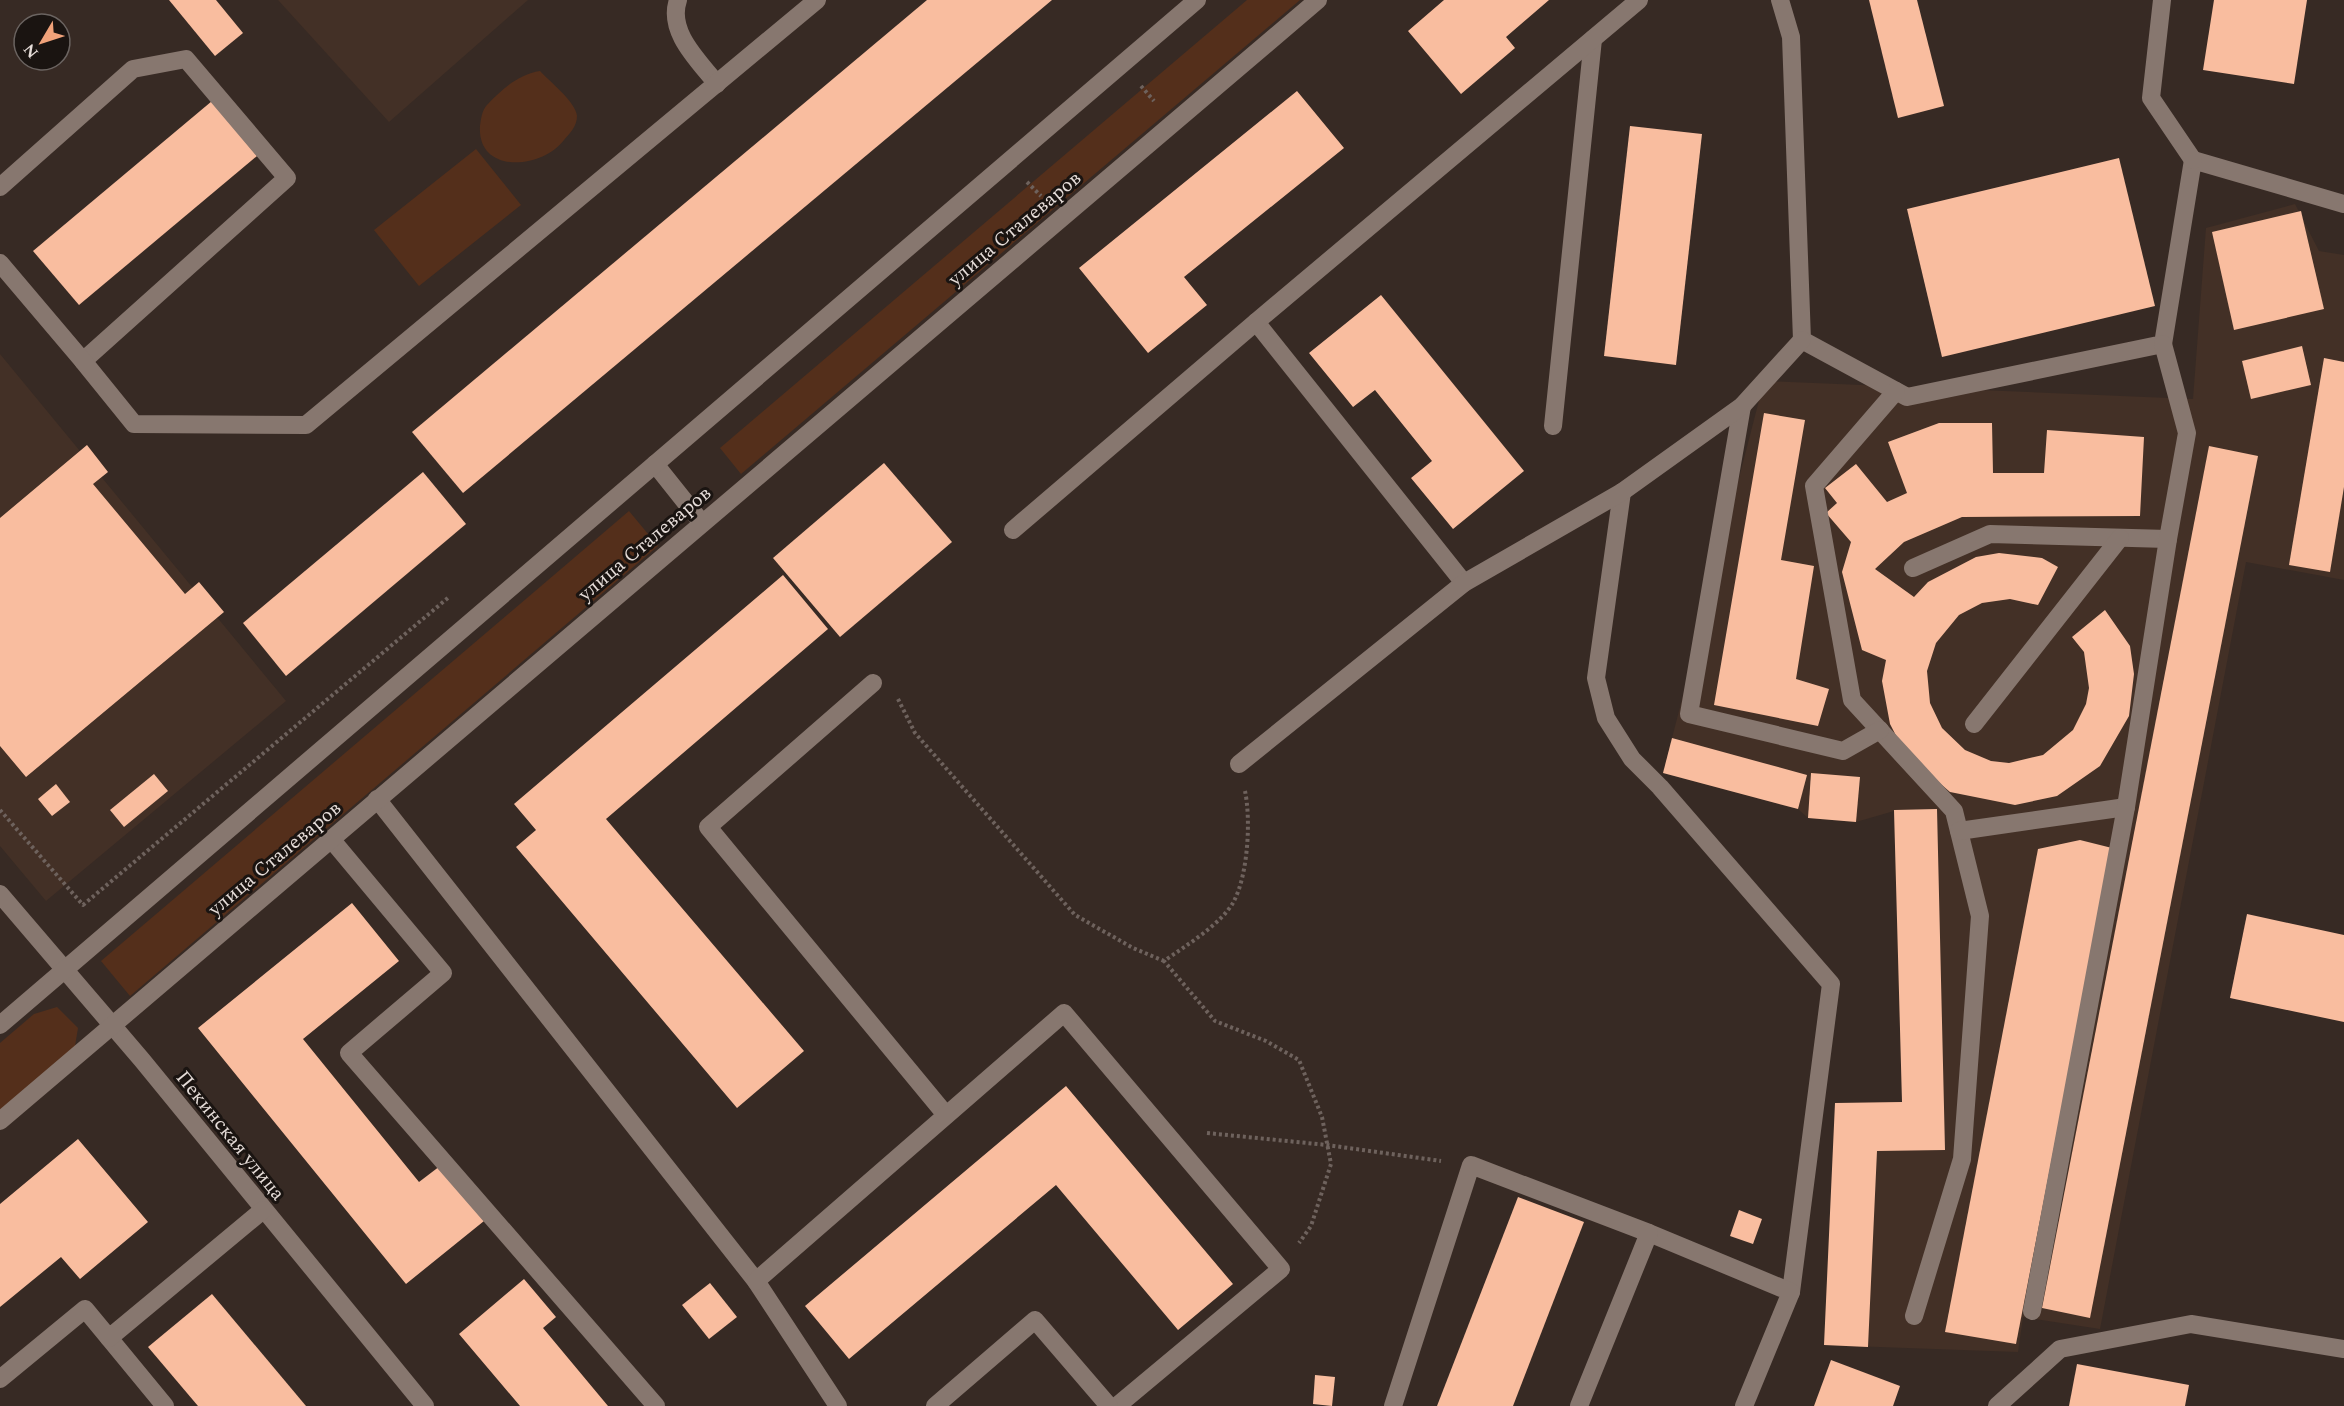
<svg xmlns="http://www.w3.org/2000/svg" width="2344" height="1406" viewBox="0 0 2344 1406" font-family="Spectral,serif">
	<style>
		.built { fill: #433026 }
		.green { fill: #542f1b }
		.building { fill: #f9bd9f }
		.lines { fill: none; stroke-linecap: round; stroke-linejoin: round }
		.path { stroke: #6e625d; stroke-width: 4; stroke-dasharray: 3 3; stroke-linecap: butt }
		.minor { stroke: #87776f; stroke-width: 18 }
		.labels { text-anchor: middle; stroke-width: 6; stroke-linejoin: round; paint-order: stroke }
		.street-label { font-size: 20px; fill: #e5dcd8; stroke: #1a1411 }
	</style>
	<rect width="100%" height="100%" fill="#372a24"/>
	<g class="built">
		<path d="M278 0H528L389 122Z"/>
		<path d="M2295 204 2319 251 2344 255V580L2246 562 2100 1329 2023 1317 2018 1352 1824 1345 1835 1103 1902 1102 1894 811 1856 822 1808 818 1798 809 1663 773 1764 381 2193 399 2206 228Z"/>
		<path d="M0 354 286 701 46 901 0 846Z"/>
	</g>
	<g class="green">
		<path d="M1247 0H1300L741 474 720 448Z"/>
		<path d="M540 71C549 81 576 102 577 116 577 126 570 133 564 140 541 170 477 174 480 126 481 119 482 110 487 105 502 89 519 74 540 71Z"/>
		<path d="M476 149 521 205 419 286 374 230Z"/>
		<path d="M629 511 658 546 130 996 101 961Z"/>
		<path d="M57 1007 78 1028 74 1052 0 1111V1043L34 1014Z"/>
	</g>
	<g class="building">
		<path d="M169 0H216L243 33 215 56Z"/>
		<path d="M927 0H1052L463 493 412 432Z"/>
		<path d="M1444 0H1549L1506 37 1515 48 1461 94 1408 31Z"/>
		<path d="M1869 0H1917L1944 106 1898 118Z"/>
		<path d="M2214 0H2307L2294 84 2203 70Z"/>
		<path d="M1297 91 1344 148 1184 277 1207 305 1148 353 1079 268Z"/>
		<path d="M212 101 257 156 79 305 33 251Z"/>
		<path d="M1630 126 1702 134 1676 365 1604 356Z"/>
		<path d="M2119 158 2155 306 1942 357 1907 209Z"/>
		<path d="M2301 211 2324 309 2234 330 2212 232Z"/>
		<path d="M1381 295 1524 471 1453 529 1411 478 1432 461 1375 390 1353 407 1309 353Z"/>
		<path d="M2302 346 2311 385 2251 399 2242 361Z"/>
		<path d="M2324 358 2344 362V487L2330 572 2289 565Z"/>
		<path d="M1764 413 1805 420 1781 560 1814 566 1796 679 1829 689 1818 726 1714 705Z"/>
		<path d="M1939 423H1992L1993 473H2044L2047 430 2144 437 2140 516 1962 517 1904 542 1875 569 1914 597 1928 582 1976 557 1999 553 2042 558 2058 567 2038 605 2010 599 1982 603 1959 615 1936 643 1927 671 1930 703 1942 728 1965 750 1991 761 2009 763 2043 755 2073 730 2086 704 2089 688 2084 652 2072 637 2105 610 2130 646 2134 674 2129 716 2100 766 2057 796 2015 805 1950 792 1905 753 1890 724 1882 681 1886 660 1862 650 1842 572 1851 542 1826 513 1837 503 1825 488 1856 464 1887 502 1907 493 1888 442Z"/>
		<path d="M87 445 108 472 93 484 185 594 199 582 224 612 26 777 0 746V518Z"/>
		<path d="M2209 446 2258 456 2090 1318 2042 1308Z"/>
		<path d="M884 463 952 542 840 637 773 558Z"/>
		<path d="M423 472 466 524 286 676 243 623Z"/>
		<path d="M783 575 828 629 606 819 804 1051 737 1108 516 847 536 830 514 804Z"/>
		<path d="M1672 738 1807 775 1798 809 1663 773Z"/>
		<path d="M1811 773 1860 777 1856 822 1808 818Z"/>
		<path d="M154 774 168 791 124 827 110 810Z"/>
		<path d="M56 784 70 802 52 816 38 799Z"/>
		<path d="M1937 809 1945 1150 1877 1151 1868 1347 1824 1345 1835 1103 1902 1102 1894 810Z"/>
		<path d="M2080 840 2112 848 2016 1344 1945 1332 2038 849Z"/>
		<path d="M352 903 399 961 303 1039 419 1182 440 1166 484 1221 406 1284 198 1028Z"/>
		<path d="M2247 914 2344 935V1022L2230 998Z"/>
		<path d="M1066 1086 1233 1284 1178 1330 1056 1185 849 1359 805 1306Z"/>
		<path d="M78 1139 148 1222 80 1279 61 1257 0 1307V1204Z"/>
		<path d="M1518 1197 1584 1222 1513 1406H1437Z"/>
		<path d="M1739 1210 1762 1219 1753 1244 1730 1236Z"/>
		<path d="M524 1279 556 1317 543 1328 608 1406H520L459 1334Z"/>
		<path d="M710 1283 737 1317 709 1339 682 1305Z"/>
		<path d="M212 1294 306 1406H198L148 1347Z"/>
		<path d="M1831 1360 1900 1386 1893 1406H1814Z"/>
		<path d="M2077 1364 2189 1385 2185 1406H2069Z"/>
		<path d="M1315 1375 1335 1377 1332 1406 1313 1404Z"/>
	</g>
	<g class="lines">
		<g class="path">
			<path d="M1141 86 1154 101"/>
			<path d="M1027 182 1041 196"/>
			<path d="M898 699 915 733 1075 915 1133 948 1164 961"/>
			<path d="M1245 791C1251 820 1248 874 1234 901 1222 924 1185 946 1164 961L1215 1021 1266 1041 1299 1060 1322 1117 1331 1164 1311 1226 1299 1243"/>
			<path d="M0 810 83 905 449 597"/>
			<path d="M1207 1133 1327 1145 1441 1161"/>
		</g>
		<g class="minor">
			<path d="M678 0C667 32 699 61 717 84"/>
			<path d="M1780 0 1791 37 1802 340 1907 397 2163 344 2193 160 2344 204"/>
			<path d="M2162 0 2151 98 2193 160"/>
			<path d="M0 187 133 69 186 59 287 178 83 361"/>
			<path d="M0 263 83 361 134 424 306 425 817 0"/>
			<path d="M1256 322 1464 583"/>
			<path d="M1896 391 1814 486 1852 700 1954 811 1980 916 1962 1159 1914 1316"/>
			<path d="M1742 406 1689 714 1843 751 1880 730"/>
			<path d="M1553 426 1593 39"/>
			<path d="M655 464 702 523"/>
			<path d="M1622 492 1596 678 1606 718 1632 759 1660 787 1831 984 1791 1292"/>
			<path d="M1013 530 1256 322 1639 0"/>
			<path d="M1913 568 1990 534 2168 539"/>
			<path d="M873 683 708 827 946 1115"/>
			<path d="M1974 724 2120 538"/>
			<path d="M1239 764 1464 583 1622 492 1742 406 1802 340"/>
			<path d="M377 799 756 1281 838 1406"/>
			<path d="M1959 831 2126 807"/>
			<path d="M331 839 443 973 349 1053 656 1406"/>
			<path d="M0 894 142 1060 425 1406"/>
			<path d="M0 1025 1197 0"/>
			<path d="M0 1121 1318 0"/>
			<path d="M756 1281 1064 1013 1281 1269 1117 1406"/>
			<path d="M2032 1311 2126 807 2168 539 2187 433 2163 344"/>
			<path d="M109 1338 165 1406"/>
			<path d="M0 1379 85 1309 109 1338 263 1210"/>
			<path d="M935 1406 1035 1320 1109 1406"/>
			<path d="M1393 1406 1471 1165 1649 1233 1791 1292 1744 1406"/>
			<path d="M1579 1406 1649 1233"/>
			<path d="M1997 1406 2060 1349 2191 1324 2344 1349"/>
		</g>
	</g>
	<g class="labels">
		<g class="street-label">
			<text transform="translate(1014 228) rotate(-40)" y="7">улица Сталеваров</text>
			<text transform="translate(644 543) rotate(-40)" y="7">улица Сталеваров</text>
			<text transform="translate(274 858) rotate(-40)" y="7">улица Сталеваров</text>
			<text transform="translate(231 1135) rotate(51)" y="7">Пекинская улица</text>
		</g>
	</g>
	<g transform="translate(42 42) rotate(231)"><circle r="28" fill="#1a1411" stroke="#6b6461" stroke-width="1.5"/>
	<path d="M0-4.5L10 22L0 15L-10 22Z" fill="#f0a27a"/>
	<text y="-9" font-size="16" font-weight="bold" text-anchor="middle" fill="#e5dcd8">N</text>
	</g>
</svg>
